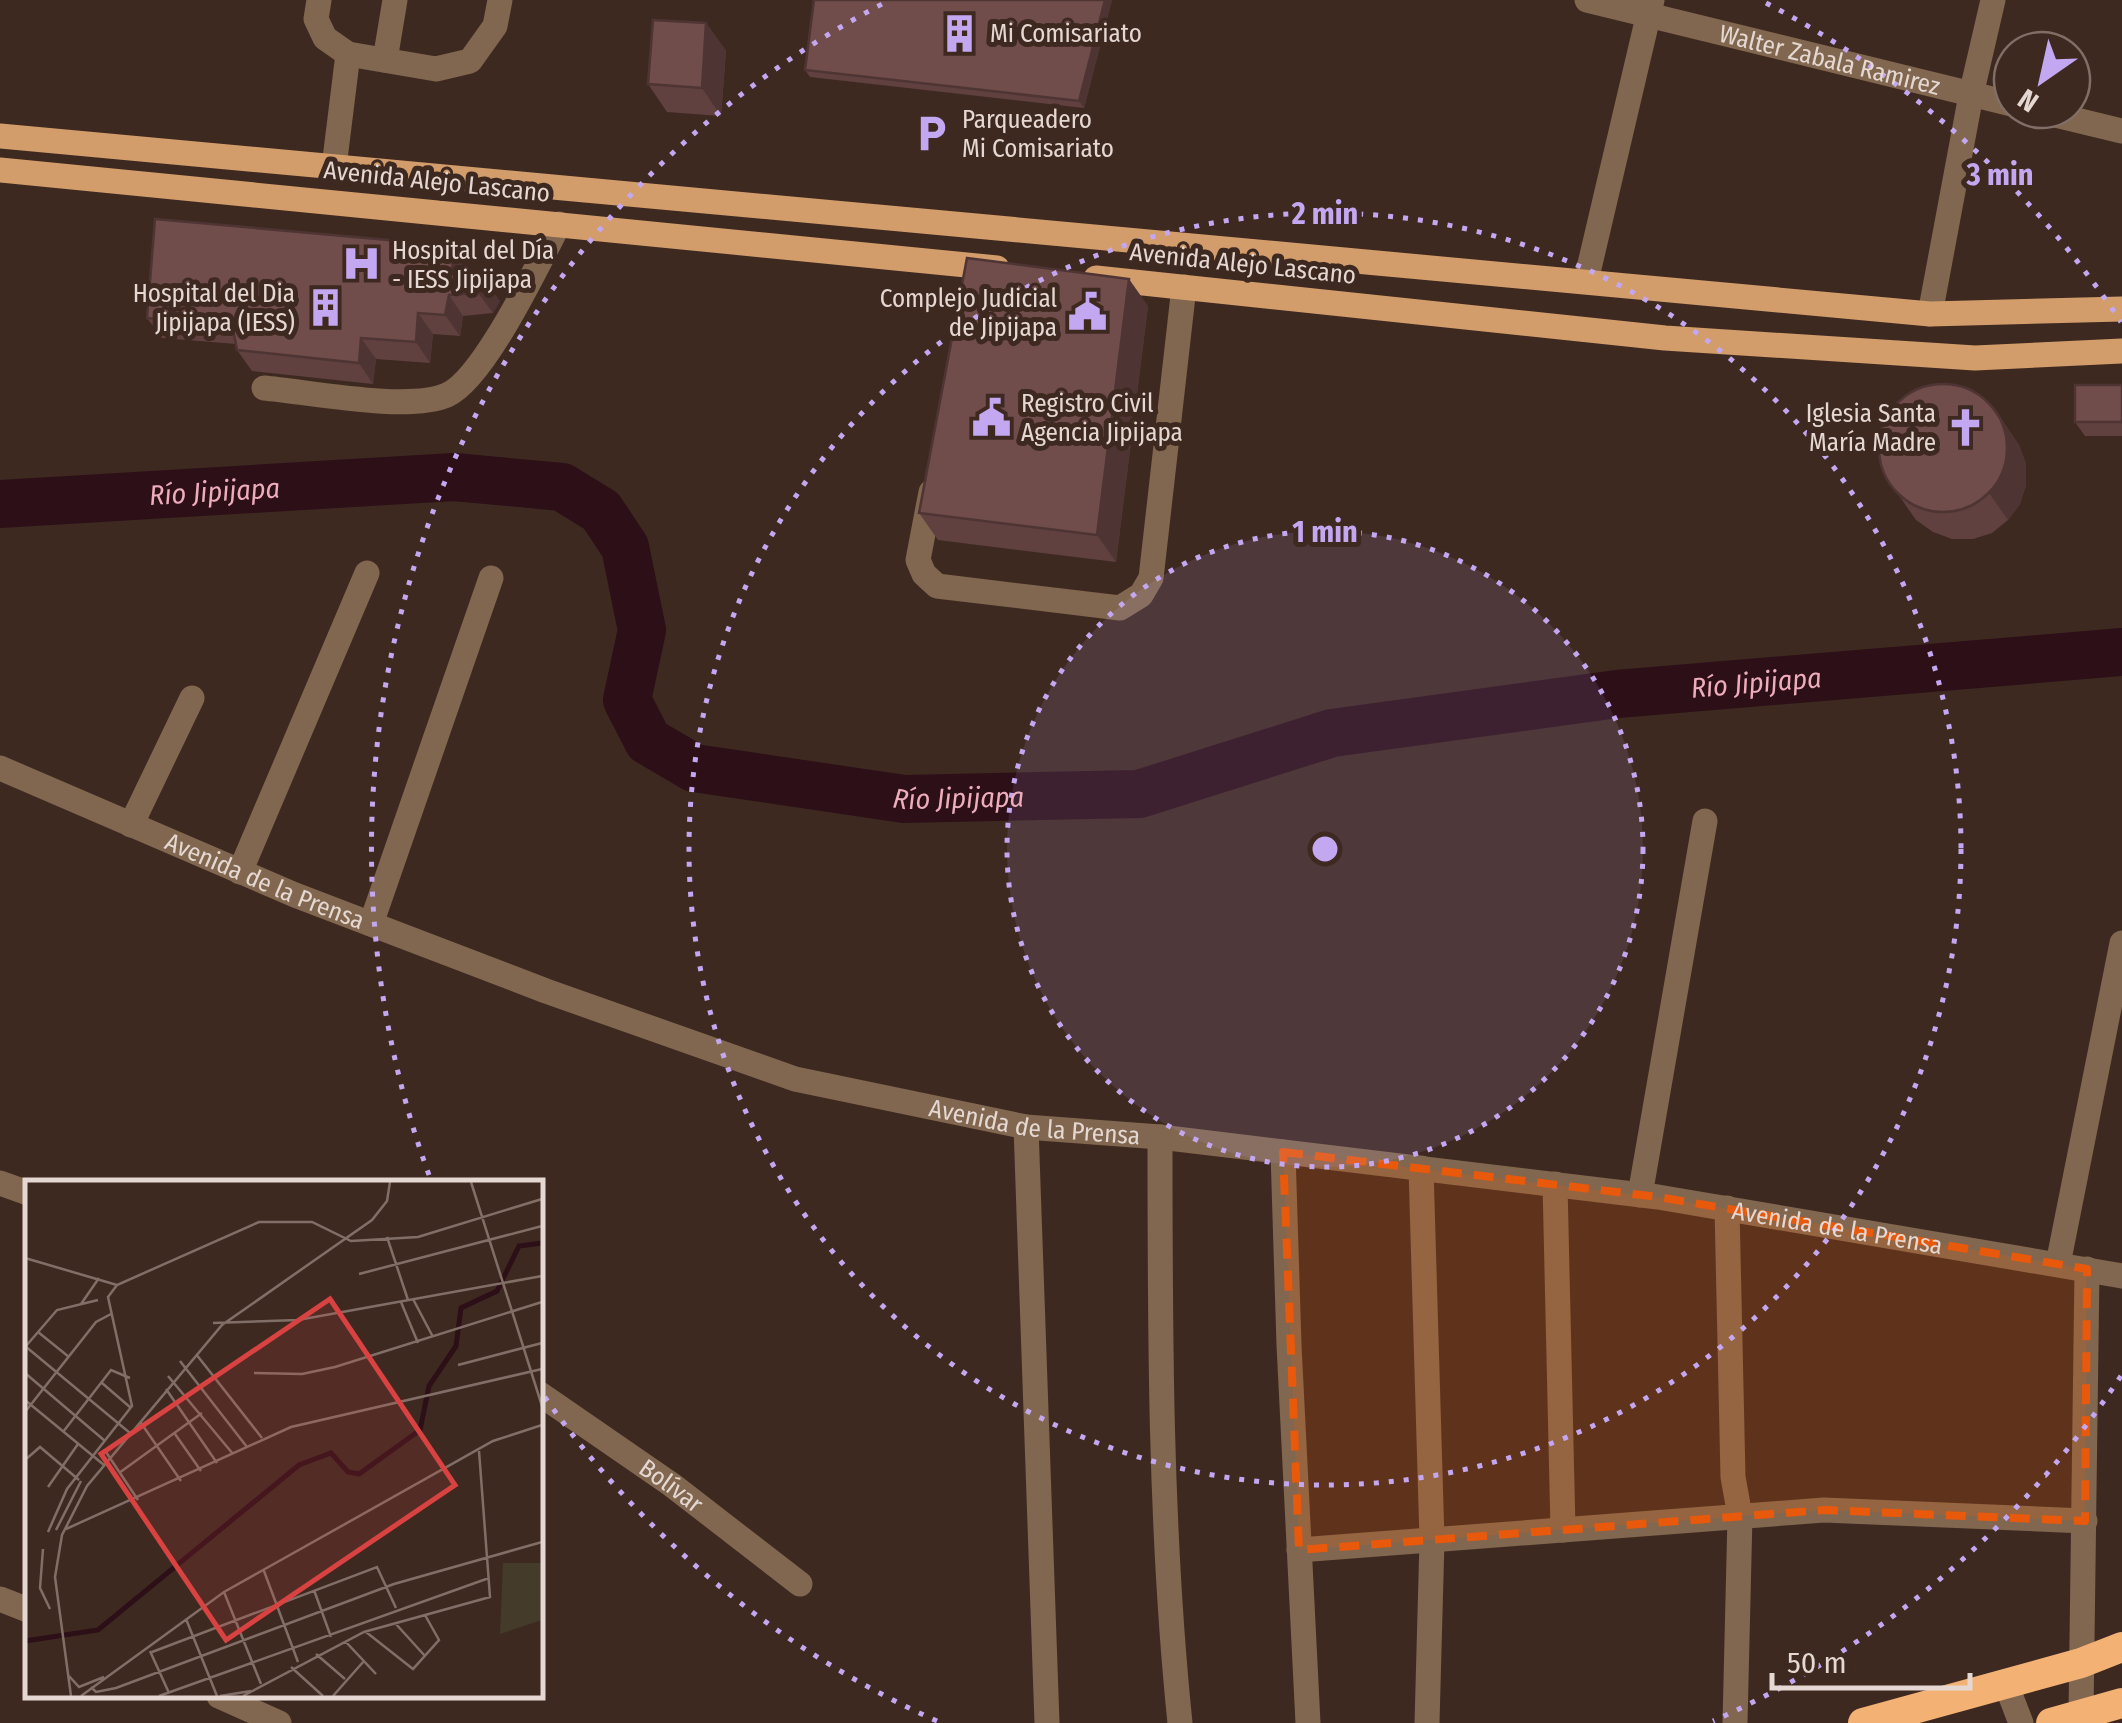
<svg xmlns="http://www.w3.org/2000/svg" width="2122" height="1723" viewBox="0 0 2122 1723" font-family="'Fira Sans Condensed',sans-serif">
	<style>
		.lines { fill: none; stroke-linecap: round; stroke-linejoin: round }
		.river { stroke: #2c0f17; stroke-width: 48 }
		.minor { stroke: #81674f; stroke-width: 25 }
		.major { stroke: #d29d6a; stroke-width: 25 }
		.highway { stroke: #f3b274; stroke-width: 30 }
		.wall { fill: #604140 }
		.shaded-wall { fill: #4e3534 }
		.building { fill: #704c4a; stroke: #4e3534; stroke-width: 2.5 }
		.marked { fill: #e8590c; fill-opacity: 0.2; stroke: #e8590c; stroke-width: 8; stroke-dasharray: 20 12; stroke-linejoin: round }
		.ring { fill: none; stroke: #c4a7f1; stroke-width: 5; stroke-dasharray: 5 10 }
		.labels { text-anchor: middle; stroke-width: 10; stroke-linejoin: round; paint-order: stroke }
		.poi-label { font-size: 25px; fill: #e5d7d1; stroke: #3e2921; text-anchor: start }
		.street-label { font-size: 25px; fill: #e5d7d1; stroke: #3e2921 }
		.water-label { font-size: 28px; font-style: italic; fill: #eeadbc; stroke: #3e2921 }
		.inset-river { fill: none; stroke: #2c0f17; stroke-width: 5 }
		.inset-road { fill: none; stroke: #816f67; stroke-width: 2.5 }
		.view { fill: #d84241; fill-opacity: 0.15; stroke: #d84241; stroke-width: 5 }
		.inset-edge { fill: none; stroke: #e5d7d1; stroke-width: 5 }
		.centre { fill: #c4a7f1; stroke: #3e2921; stroke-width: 5 }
		.ring-label { font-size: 30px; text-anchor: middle; font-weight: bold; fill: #c4a7f1; stroke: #3e2921; stroke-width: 10; stroke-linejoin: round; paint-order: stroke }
	</style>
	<rect width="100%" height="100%" fill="#3e2921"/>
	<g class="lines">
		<path class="river" id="s1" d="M0 504 454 477 562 487 601 511 625 547 642 630 627 700 648 741 694 768 904 799 1139 794 1332 733 1617 694 2122 652"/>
		<g class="minor">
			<path d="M319 0 316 19 325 38 348 54 436 69 470 61 495 26 500 0"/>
			<path id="s2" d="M1587 0 2012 104"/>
			<path d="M385 60 395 0"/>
			<path d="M2035 110 2122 131"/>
			<path d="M334 167 348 54"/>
			<path d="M1586 281 1652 0"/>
			<path d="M1930 314 1971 95 1993 0"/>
			<path d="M264 388C309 392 408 412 447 395 484 379 539 262 559 224"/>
			<path d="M931 492 918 560 924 574 937 586 1120 608 1141 595 1151 578 1184 287"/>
			<path id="s3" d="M0 768 295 895 546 991 795 1079 1026 1127 1160 1137 1658 1197 2122 1276"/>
			<path d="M131 825 192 698"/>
			<path d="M240 872 367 573"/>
			<path d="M371 924 491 578"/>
			<path d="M1026 1127 1047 1723"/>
			<path d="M1160 1137C1160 1332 1160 1529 1180 1723"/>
			<path d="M1283 1152 1289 1345 1308 1723"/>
			<path d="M1421 1168 1432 1540 1427 1723"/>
			<path d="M0 1183 28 1193"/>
			<path d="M1555 1184 1563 1530"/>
			<path d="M1640 1195 1705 821"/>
			<path d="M1727 1208 1733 1477 1740 1516 1735 1723"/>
			<path d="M2058 1264 2122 943"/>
			<path id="s4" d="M540 1394 672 1485 800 1584"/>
			<path d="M1299 1550 1824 1510 2085 1521"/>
			<path d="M0 1599 28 1610"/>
			<path d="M2006 1684 2021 1723"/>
			<path d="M219 1696 279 1723"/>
			<path d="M2081 1715 2087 1269"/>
		</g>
		<g class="major">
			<path d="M0 136 1930 314 2122 309"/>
			<path d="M0 170 997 268"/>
			<path d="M1096 278 1665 338 1975 358 2122 351"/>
		</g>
		<g class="highway">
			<path d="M1863 1723 2081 1663 2122 1647"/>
			<path d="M2051 1723 2122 1703"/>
		</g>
	</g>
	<g class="wall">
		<path d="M1112 0 1084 108 810 77 805 70Z"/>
		<path d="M706 23 726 51 721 116 667 112 648 84Z"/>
		<path d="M469 267 468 278 500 301 493 313 463 316 460 336 433 334 430 363 376 359 373 384 252 371 237 350 236 344 162 338 147 318Z"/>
		<path d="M1148 306 1116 562 938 540 919 513Z"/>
		<path d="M2122 385V436H2085L2075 422Z"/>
		<path d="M2000 417 2019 445 2026 464V485L2020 504 2008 520 1992 533 1973 539H1952L1933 532 1916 520 1884 474Z"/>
	</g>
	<g class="shaded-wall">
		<path d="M1105 0H1112L1084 108 1079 101Z"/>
		<path d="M706 23 726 51 721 116 702 88Z"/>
		<path d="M455 246 469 267 466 294 451 275Z"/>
		<path d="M1129 279 1148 306 1116 562 1097 535Z"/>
		<path d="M485 280 500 301 493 313 478 293Z"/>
		<path d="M449 295 463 316 460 336 445 315Z"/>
		<path d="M418 313 433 334 430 363 416 342Z"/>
		<path d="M361 338 376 359 373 384 359 363Z"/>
		<path d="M2000 417 2019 445 2026 464V485L2020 504 2008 520 1989 493Z"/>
	</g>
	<g class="building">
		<path d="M814 0H1105L1079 101 805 70Z"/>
		<path d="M653 20 706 23 702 88 648 84Z"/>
		<path d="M155 219 455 246 451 275 485 280 478 293 449 295 445 315 418 313 416 342 361 338 359 363 237 350 232 324 147 318Z"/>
		<path d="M967 258 1129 279 1097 535 919 513Z"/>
		<circle cx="1943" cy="448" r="64"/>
		<rect x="2075" y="385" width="47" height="37"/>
	</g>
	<path class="marked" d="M1283 1152 1658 1197 2087 1269 2085 1521 1824 1510 1299 1550Z"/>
	<circle cx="1325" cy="849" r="318" fill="#c4a7f1" fill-opacity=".12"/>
	<g class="ring">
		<circle cx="1325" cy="849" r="318"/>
		<circle cx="1325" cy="849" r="636"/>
		<path d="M2121 1376A954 954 0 0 1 1713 1721M937 1721A954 954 0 0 1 544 1396M429 1175A954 954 0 0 1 884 3M1766 3A954 954 0 0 1 2121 322"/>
	</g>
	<defs>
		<symbol id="building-bare" viewBox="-9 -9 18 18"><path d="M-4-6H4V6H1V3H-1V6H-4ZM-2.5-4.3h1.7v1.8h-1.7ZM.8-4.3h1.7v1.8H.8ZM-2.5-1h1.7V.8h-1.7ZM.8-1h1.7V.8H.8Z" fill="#c4a7f1" stroke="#3e2921" stroke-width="2.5" paint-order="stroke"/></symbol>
		<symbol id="parking-bare" viewBox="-9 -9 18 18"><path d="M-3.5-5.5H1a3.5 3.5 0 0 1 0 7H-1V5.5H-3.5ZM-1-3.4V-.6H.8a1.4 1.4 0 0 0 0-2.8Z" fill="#c4a7f1" stroke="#3e2921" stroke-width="2.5" paint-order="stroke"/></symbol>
		<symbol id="hospital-bare" viewBox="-9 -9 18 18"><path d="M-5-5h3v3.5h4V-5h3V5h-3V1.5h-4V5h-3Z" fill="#c4a7f1" stroke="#3e2921" stroke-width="2.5" paint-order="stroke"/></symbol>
		<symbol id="civic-bare" viewBox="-9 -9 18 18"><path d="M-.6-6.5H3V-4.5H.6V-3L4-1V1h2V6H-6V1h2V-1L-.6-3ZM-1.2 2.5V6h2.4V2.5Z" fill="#c4a7f1" stroke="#3e2921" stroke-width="2.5" paint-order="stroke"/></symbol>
		<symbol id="church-bare" viewBox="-9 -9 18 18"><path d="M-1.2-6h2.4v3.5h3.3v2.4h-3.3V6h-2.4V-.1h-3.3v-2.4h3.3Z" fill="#c4a7f1" stroke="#3e2921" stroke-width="2.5" paint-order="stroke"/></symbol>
	</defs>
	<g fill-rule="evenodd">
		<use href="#building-bare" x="932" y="6" width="55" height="55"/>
		<use href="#parking-bare" x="904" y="106" width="55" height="55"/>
		<use href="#hospital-bare" x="334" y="236" width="55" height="55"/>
		<use href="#building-bare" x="298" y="280" width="55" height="55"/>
		<use href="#civic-bare" x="1060" y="284" width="55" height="55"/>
		<use href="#civic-bare" x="964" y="390" width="55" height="55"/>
		<use href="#church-bare" x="1938" y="400" width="55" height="55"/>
	</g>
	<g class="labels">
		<g class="poi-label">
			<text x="990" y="42">Mi Comisariato</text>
			<text x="962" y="128">Parqueadero<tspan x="962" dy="29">Mi Comisariato</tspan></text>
			<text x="392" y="259">Hospital del Día<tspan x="392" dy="29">- IESS Jipijapa</tspan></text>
			<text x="295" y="302" text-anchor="end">Hospital del Dia<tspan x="295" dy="29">Jipijapa (IESS)</tspan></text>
			<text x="1057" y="307" text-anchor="end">Complejo Judicial<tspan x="1057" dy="29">de Jipijapa</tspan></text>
			<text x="1021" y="412">Registro Civil<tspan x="1021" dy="29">Agencia Jipijapa</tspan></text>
			<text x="1936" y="422" text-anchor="end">Iglesia Santa<tspan x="1936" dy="29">María Madre</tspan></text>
		</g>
		<g class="street-label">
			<text dy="9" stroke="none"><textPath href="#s2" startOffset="250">Walter Zabala Ramirez</textPath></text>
			<text transform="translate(437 181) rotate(6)" y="9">Avenida Alejo Lascano</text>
			<text transform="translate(1243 263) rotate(6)" y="9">Avenida Alejo Lascano</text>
			<text dy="9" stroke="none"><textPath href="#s3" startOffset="288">Avenida de la Prensa</textPath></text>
			<text dy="9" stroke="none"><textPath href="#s3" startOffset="1098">Avenida de la Prensa</textPath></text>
			<text dy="9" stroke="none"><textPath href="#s3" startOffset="1908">Avenida de la Prensa</textPath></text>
			<text dy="9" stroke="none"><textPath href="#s4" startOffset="160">Bolívar</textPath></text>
		</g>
		<g class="water-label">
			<text dy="10" stroke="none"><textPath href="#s1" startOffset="215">Río Jipijapa</textPath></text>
			<text dy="10" stroke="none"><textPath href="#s1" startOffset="1985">Río Jipijapa</textPath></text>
			<text dy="10" stroke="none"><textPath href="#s1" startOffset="1175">Río Jipijapa</textPath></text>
		</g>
	</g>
	<g transform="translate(25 1180)">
		<rect width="518" height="518" fill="#3e2921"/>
		<path d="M478 383H517V440L475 454Z" fill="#443b2a"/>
		<path class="inset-river" d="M0 461 73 450 274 285 306 273 323 292 334 294 395 250 404 206 431 166 436 128 472 111 494 66 517 63"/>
		<path class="inset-road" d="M446 2 517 226M362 57 383 120M0 78 92 105M334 94 517 46M388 119 408 157M376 122 393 163M56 124 74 98M188 143 273 140 517 96M13 152 44 177M0 166 105 253M1 166 32 130 73 120M171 174 237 258M155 181 222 267M433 185 517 163M0 193 80 261M229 193 277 194 310 187 517 122M143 196 208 274M77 203 106 228M141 209 192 283M0 220 79 285M0 232 71 142 86 134M116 243 156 301M38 252 86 190 105 198M150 254 176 291M81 272 113 320M0 280 15 267 54 300M94 293 177 233M23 307 53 264M41 349 266 247 517 189M31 350 56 301M23 352 42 309 107 226 83 117 92 105 234 42H287L326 61 393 57 517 19M18 369 15 408 25 429M239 391 273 482M289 410 306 457M199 412 236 504M161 439 192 516M370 443 400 476M341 452 388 489 414 460 400 435M320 461 351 494M125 471 144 513M127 472 352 387 371 428M291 474 320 499M266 487 298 516M44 496 54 507 79 497M66 507 71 512 91 508 369 404 517 362M46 516 30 397 37 355 62 306 197 145 347 40 362 21 365 2M56 516 199 412 468 261 517 245M134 516 464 398M195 516 226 511M218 516 339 452 465 417 454 271M308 516 339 481"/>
		<path class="view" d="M305 119 430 305 201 460 76 274Z"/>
		<rect width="518" height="518" class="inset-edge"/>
	</g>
	<circle cx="1325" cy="849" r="15" class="centre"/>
	<g class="ring-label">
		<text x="2000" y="185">3 min</text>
		<text x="1325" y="224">2 min</text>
		<text x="1325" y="542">1 min</text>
	</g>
	<g transform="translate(2042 80) rotate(214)"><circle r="48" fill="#3e2921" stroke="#816f67" stroke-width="2.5"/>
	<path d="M0-8L18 38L0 25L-18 38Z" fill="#c4a7f1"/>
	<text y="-15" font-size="28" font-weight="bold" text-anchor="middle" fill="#e5d7d1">N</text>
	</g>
	<path d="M1772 1673v15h198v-15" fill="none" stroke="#e5d7d1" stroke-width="5"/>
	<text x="1787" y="1673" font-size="30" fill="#e5d7d1" stroke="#3e2921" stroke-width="8" paint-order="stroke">50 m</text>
</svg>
